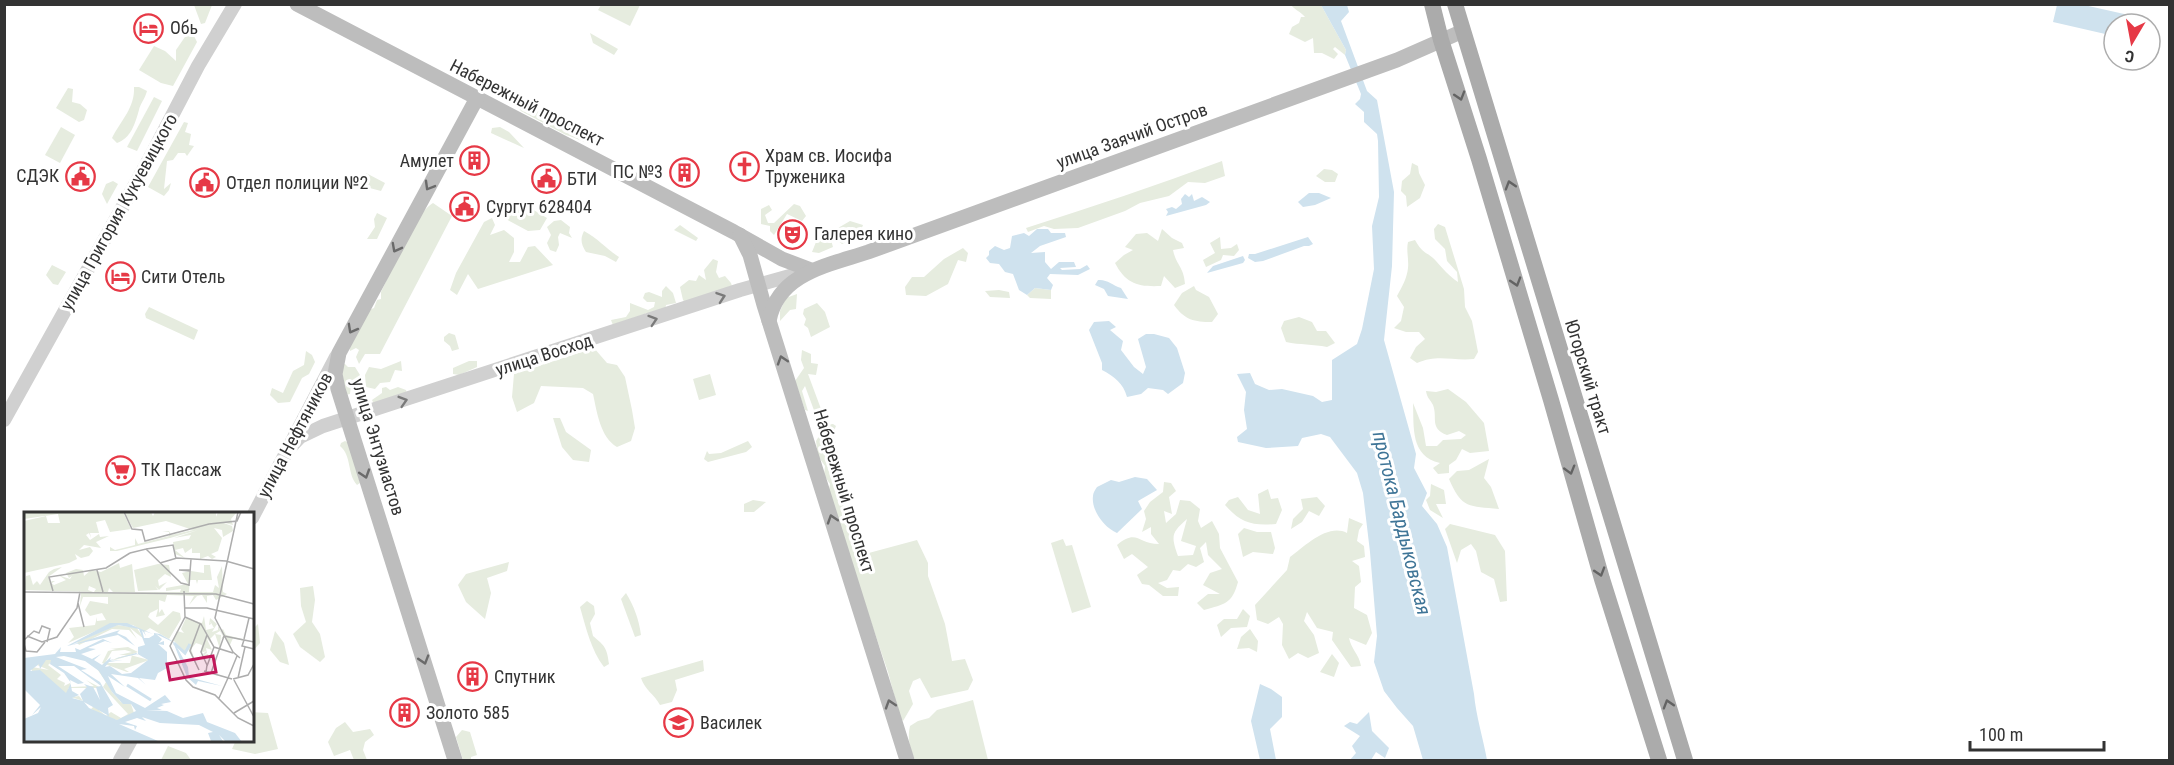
<svg xmlns="http://www.w3.org/2000/svg" width="2174" height="765" viewBox="0 0 2174 765" font-family="'Roboto Condensed',sans-serif">
	<style>
		.green { fill: #e6ecdf; fill-rule: evenodd }
		.water { fill: #cfe2ee }
		.lines { fill: none; stroke-linecap: round; stroke-linejoin: round }
		.tertiary { stroke: #d0d0d0; stroke-width: 14 }
		.secondary { stroke: #bdbdbd; stroke-width: 15 }
		.primary { stroke: #ababab; stroke-width: 16 }
		.oneway { stroke: #636363 }
		.oneway2 { stroke: #6a6a6a }
		.oneway3 { stroke: #7a7a7a }
		.labels { text-anchor: middle; stroke-width: 6; stroke-linejoin: round; paint-order: stroke }
		.poi-label { font-size: 18px; fill: #333; stroke: #fff; text-anchor: start }
		.street-label { font-size: 18px; fill: #333; stroke: #fff }
		.water-label { font-size: 20px; font-style: italic; fill: #3f7597; stroke: #fff }
		.inset-river { fill: none; stroke: #cfe2ee; stroke-width: 3 }
		.inset-road { fill: none; stroke: #adadad; stroke-width: 1.5 }
		.view { fill: #c2185b; fill-opacity: 0.15; stroke: #c2185b; stroke-width: 3 }
		.inset-edge { fill: none; stroke: #333; stroke-width: 3 }
	</style>
	<rect width="100%" height="100%" fill="#fff"/>
	<g class="green">
		<path d="M194 5H212L205 23 201 24Z"/>
		<path d="M601 5 640 4V5L630 26 598 10Z"/>
		<path d="M1291 5H1321L1346 50 1345 55 1335 47 1333 49 1338 54 1334 59 1322 53H1314L1313 38 1305 42 1289 34 1292 27 1299 23 1301 17H1305C1301 12 1295 10 1291 5Z"/>
		<path d="M590 33 618 49 614 55 593 43Z"/>
		<path d="M187 34H193L197 42 173 86 161 83 139 70 154 46 165 51 176 61V50Z"/>
		<path d="M134 87H139L147 91C145 99 140 104 139 110 135 124 131 138 117 143L112 138C121 120 135 108 134 87Z"/>
		<path d="M68 88 73 89 72 102 80 104 87 110 84 120 79 122 56 108Z"/>
		<path d="M154 97 162 101 137 151 127 147Z"/>
		<path d="M522 104 563 123 574 133 583 132 593 135 597 144C584 144 578 138 566 135L521 111 516 105Z"/>
		<path d="M184 122 188 123 185 132 191 134 189 145 194 146 187 156 185 153H178L173 160 167 161 164 189 171 183 169 190 164 196 148 187Z"/>
		<path d="M61 127 75 135 60 163 45 155Z"/>
		<path d="M500 127 509 132 524 148 491 133 492 128Z"/>
		<path d="M1222 161 1225 176 1205 183 1188 182 1169 196 1140 203 1125 211 1078 228 1054 229 1044 226 1028 232 1026 228C1092 207 1157 185 1222 161Z"/>
		<path d="M1412 163 1418 166 1419 173 1425 185 1420 198 1407 207 1406 196 1401 191 1402 181 1410 174Z"/>
		<path d="M1324 169 1332 170 1338 174 1335 182H1325L1316 176Z"/>
		<path d="M366 173 385 183 381 191 366 187 362 182Z"/>
		<path d="M113 181 118 184 107 204 102 194 106 184Z"/>
		<path d="M433 203 452 216 380 354H365L359 364 356 357 359 350 356 348 350 351 349 346 369 310 374 308 377 300 381 299V292C392 270 414 214 433 203Z"/>
		<path d="M510 203 528 214 532 209 547 218 540 230 528 231 502 217Z"/>
		<path d="M794 204 800 206 806 216 802 221 787 214 774 235 770 231V226L761 224V209L769 205 772 210 765 215 768 223H774Z"/>
		<path d="M377 213 387 218 377 239H367L375 227 374 219Z"/>
		<path d="M492 218 495 225 490 235 504 230 514 238V252L509 262H520L528 247 535 246 553 265 478 289 468 274 457 295 450 290 456 273 484 222Z"/>
		<path d="M561 220 570 227 569 233 572 238 560 233 558 237 559 245 556 252 550 250 547 243 551 235 547 227 554 221Z"/>
		<path d="M850 221 863 225 859 236 842 244 837 240 838 228Z"/>
		<path d="M1438 224 1445 227 1464 289 1465 307 1472 321 1478 352 1474 359C1451 361 1438 354 1417 363L1410 358 1416 347 1425 339 1419 332H1406L1394 328 1401 321 1404 307 1397 296C1402 287 1407 278 1408 268 1409 259 1406 251 1408 242L1415 240C1423 255 1427 251 1436 261 1443 269 1449 276 1458 282L1457 272 1447 261 1445 249 1435 239 1434 229Z"/>
		<path d="M680 225 698 238 696 241 674 230Z"/>
		<path d="M1162 229 1172 238 1182 243 1184 248 1173 250C1176 265 1184 267 1185 284L1175 288 1164 276 1161 286C1138 287 1126 284 1115 263L1124 255 1133 250 1125 247 1136 234 1147 233 1158 241Z"/>
		<path d="M584 231C599 239 605 248 619 257L616 262 605 256 586 252C581 244 580 239 584 231Z"/>
		<path d="M829 233 833 247 819 253 812 252 816 242Z"/>
		<path d="M1220 237 1221 249 1231 248 1237 244 1239 250 1234 256 1223 255 1221 260 1206 267 1203 260 1215 253 1210 243Z"/>
		<path d="M963 248 968 253 966 262 958 260 948 284 926 296 906 295 905 287 912 277H924L944 259Z"/>
		<path d="M713 259 718 261 716 272 719 278 725 276 731 283 733 289 687 304 683 300 680 287 689 280 696 281 699 275 706 280 704 270Z"/>
		<path d="M52 265 66 272 58 285 53 284 46 275Z"/>
		<path d="M666 286 673 293 676 303 666 305 665 311 651 315 646 313 641 318 614 328 611 320 626 317 630 311V303L648 310 654 307 655 302H647L643 298 645 293 649 292 662 297V291Z"/>
		<path d="M1194 286 1196 290 1209 297 1218 314 1212 322C1194 322 1185 320 1174 305L1182 293Z"/>
		<path d="M1035 288 1051 290V299L1030 298 1027 295Z"/>
		<path d="M999 290 1009 292 1010 298 990 297 985 291Z"/>
		<path d="M797 294 796 309 790 310 780 321V311L786 298Z"/>
		<path d="M817 303 825 312 830 327 811 337 808 328 804 325 806 319 803 314 804 309Z"/>
		<path d="M149 307 198 330 194 340 146 318 145 314Z"/>
		<path d="M1299 317 1312 322 1317 331H1326L1335 343 1327 347C1313 344 1300 345 1286 342L1281 328 1284 321Z"/>
		<path d="M449 333 455 335 459 349 452 351 450 346 444 341V337Z"/>
		<path d="M594 348 607 363 617 365 625 377 632 410 635 428 631 441 617 447C600 437 597 412 593 394L583 388 541 386 534 403 517 412 512 397 514 374Z"/>
		<path d="M802 350 811 354V363L818 364 816 375 808 374 821 409 815 413 805 386 802 391 808 411 805 410 795 381 804 368 801 360Z"/>
		<path d="M306 351 312 355 315 362 309 374 302 378 290 402 278 403 270 395 272 388 283 393 293 371 304 365Z"/>
		<path d="M401 361 402 371 395 370 390 382 380 383 375 389 366 387 365 375 369 367 381 369Z"/>
		<path d="M469 361H477V367L459 375 453 374V368Z"/>
		<path d="M345 364 348 367H355L360 375 358 384 351 385 350 394 345 395 340 365Z"/>
		<path d="M710 374 716 395 699 400 693 379Z"/>
		<path d="M386 387 390 390 398 387 406 390 407 394 374 404 372 400 382 393V388Z"/>
		<path d="M1448 389 1466 402 1484 423 1489 451 1470 453 1462 449 1456 460 1449 465V473L1438 474 1433 468 1440 463C1410 456 1414 427 1413 403L1423 428 1426 446H1437L1443 440 1461 439 1466 435 1459 431 1447 435C1429 428 1438 418 1433 405 1430 399 1427 398 1426 391L1436 392Z"/>
		<path d="M553 418H560L566 432 591 450 589 462 573 460 562 447Z"/>
		<path d="M833 424 836 426 833 433 839 457 833 461 844 509 865 554 917 540 928 563V576L945 624 952 661 965 659 973 680 968 690 931 698 920 678 913 681 909 691 913 704 903 721 900 717 888 672 828 495 830 484 824 475 825 466 818 456 816 441 826 425Z"/>
		<path d="M345 441 349 443 360 483 357 485C347 474 352 456 340 446L341 443Z"/>
		<path d="M748 441 752 447 746 452 708 462 704 459 707 451 709 454 721 453Z"/>
		<path d="M1489 459 1484 478 1491 487 1499 509C1469 506 1462 509 1449 479L1457 471 1469 470Z"/>
		<path d="M1164 482 1171 483 1176 491 1169 497 1172 514 1164 511 1166 523 1176 514 1180 500 1190 501 1200 509 1198 521 1201 528 1212 521 1219 534 1220 548 1238 582C1232 604 1225 604 1204 610L1197 603 1208 594H1220L1203 585 1210 573 1222 569 1208 555 1206 542 1200 548 1204 562 1196 567 1188 564 1180 571 1173 570 1167 580 1158 583 1167 588 1179 587 1178 596H1163L1149 585 1142 584 1137 575 1148 567 1132 554 1124 559 1117 545C1137 528 1138 544 1159 544L1151 534V527L1142 532 1146 519 1144 511 1150 502 1163 492ZM1187 519 1181 541 1196 546 1193 555 1178 556C1171 536 1171 533 1187 519Z"/>
		<path d="M1431 484 1444 490 1446 504H1436L1443 518 1430 510 1426 500 1430 496Z"/>
		<path d="M1268 489 1271 499 1278 498 1282 510 1276 524C1252 526 1241 523 1225 505L1229 500 1238 497 1248 510 1260 514 1258 494Z"/>
		<path d="M1317 497 1325 506 1319 516 1309 511 1302 522 1291 529 1293 519 1303 509 1301 499Z"/>
		<path d="M753 500 766 502 754 512H744V504Z"/>
		<path d="M1349 518 1363 524 1359 530 1357 541 1364 546 1365 557 1352 561 1359 566 1361 582 1355 587 1354 608 1367 615 1372 633 1366 645 1349 638C1351 649 1359 654 1361 666L1351 667 1332 640 1333 632 1317 628 1307 612 1304 621 1314 635 1319 653 1308 658 1298 653 1289 659 1282 645 1283 624 1279 617 1268 624 1257 620 1255 605 1287 570 1290 557C1305 546 1328 523 1347 533Z"/>
		<path d="M1450 524 1495 535 1505 551 1507 601 1500 602 1494 579 1481 572 1476 551 1471 544 1461 550 1457 563 1445 529Z"/>
		<path d="M1244 528 1257 532H1271L1275 548 1273 554 1253 552 1243 557 1238 534Z"/>
		<path d="M1063 539 1066 546 1072 545 1091 607 1072 613 1051 543Z"/>
		<path d="M509 562 507 571 487 578 491 593 485 619 466 602 458 585 466 574Z"/>
		<path d="M313 586 315 600 312 622 320 634 325 657 320 662 300 647 293 634 306 622 301 606 300 588Z"/>
		<path d="M626 593C634 606 639 620 641 635L635 637 621 599Z"/>
		<path d="M587 601 594 606 595 614 590 623 593 636C605 646 607 648 609 664L604 667C591 650 586 628 580 607Z"/>
		<path d="M1243 609 1250 616 1247 627 1231 628 1221 637 1217 625 1224 619H1237Z"/>
		<path d="M258 624 260 643 252 652V630Z"/>
		<path d="M1250 629 1258 641 1257 652 1249 648 1237 649 1241 637Z"/>
		<path d="M275 631 284 643 289 665 280 662 270 650Z"/>
		<path d="M1332 654 1339 663 1334 677 1320 672Z"/>
		<path d="M703 660 704 671 675 680 677 690 672 702 660 705C654 694 645 690 641 678Z"/>
		<path d="M973 700 988 760H915C910 749 907 738 910 726L918 721 929 718 937 710Z"/>
		<path d="M252 712 268 713 278 749 255 754 232 749 236 740H252Z"/>
		<path d="M345 722 353 732 370 729 374 735 365 742 363 750 367 760H354L350 750 334 756 328 742 336 728Z"/>
		<path d="M462 730 470 732 477 755 471 757V760H463L456 737Z"/>
		<path d="M168 746 186 753 191 760H161Z"/>
	</g>
	<g class="water">
		<path d="M1321 5H1347L1349 12 1341 21 1367 91 1377 100 1394 192 1392 266 1384 340 1416 454 1414 468 1427 493 1422 506 1437 524 1447 547 1474 694C1476 716 1483 738 1487 760H1423L1413 726 1397 708 1384 691 1374 662 1377 636 1370 552 1363 493 1357 473 1330 437 1321 434 1302 438 1298 446 1266 448 1238 442 1237 437 1247 429 1244 410 1246 392 1237 374 1250 373 1255 384 1269 390 1282 389 1313 396 1322 402 1332 400V360L1357 344 1362 329 1374 269 1372 226 1379 197 1378 141 1377 134 1364 122V112L1355 104 1360 99 1361 94 1345 55 1346 50Z"/>
		<path d="M2057 5H2084L2142 18 2141 24H2114V36L2053 22Z"/>
		<path d="M1309 193H1319L1331 198 1315 205 1303 207 1298 202Z"/>
		<path d="M1185 194 1189 197 1192 194 1194 201 1202 197 1210 202 1206 205 1166 216 1168 212 1166 209 1172 207 1176 209 1182 204 1181 199Z"/>
		<path d="M1037 229H1048L1051 233H1065L1066 237 1040 246 1031 253 1045 252V262L1051 269 1059 262H1074L1076 267 1060 268 1062 270 1080 269 1087 265 1090 269 1078 275 1050 274 1047 278 1053 285 1051 290 1035 288 1027 295 1019 290 1013 274 1005 272 999 264 990 263 986 258 989 255V251L995 246 1004 250 1010 248 1012 236 1024 233 1029 236Z"/>
		<path d="M1308 237 1313 244 1309 246H1304L1263 261 1255 262 1248 258 1249 254H1255Z"/>
		<path d="M1243 256 1245 260 1243 263 1207 273 1213 266Z"/>
		<path d="M1098 280C1107 279 1112 285 1121 288L1128 299 1108 296 1104 289 1095 285Z"/>
		<path d="M1109 321 1116 327 1110 330 1123 341 1121 350 1134 367 1143 374 1146 367 1138 339 1146 334H1154L1169 338 1177 348 1185 373 1183 383 1168 394 1163 390 1148 388 1141 394 1127 397C1123 383 1115 377 1102 370V363L1089 330 1094 322Z"/>
		<path d="M1135 477 1147 479 1157 490 1138 501 1142 509 1117 533C1105 528 1091 511 1093 496 1093 493 1095 490 1097 487L1111 480 1119 482Z"/>
		<path d="M1260 684 1271 689 1282 697V717L1270 729 1276 760H1260L1251 721Z"/>
		<path d="M1369 712 1372 731 1389 748 1385 758 1376 752 1371 760H1350L1356 753 1352 746 1360 736 1344 726 1350 722 1357 724Z"/>
	</g>
	<g class="lines">
		<g class="tertiary">
			<path d="M4 420 151 156 198 66 235 4"/>
			<path d="M285 453 300 437 323 426 740 290 804 272"/>
			<path d="M252 518 336 357"/>
			<path d="M120 760 131 740"/>
		</g>
		<g class="secondary">
			<path d="M297 4 734 232 782 259 811 270"/>
			<path d="M740 235 750 255 764 305 907 760"/>
			<path d="M769 321C778 273 829 265 868 252L1397 60 1463 31"/>
			<path d="M455 760 338 389 335 374 339 353 477 98"/>
		</g>
		<g class="primary">
			<path d="M1432 4 1441 40 1479 159 1551 400 1602 579 1659 760"/>
			<path d="M1455 4 1685 760"/>
		</g>
	</g>
	<defs><path id="oneway-chevron" d="M-2-3.5L2.5 0L-2 3.5" fill="none" stroke-width="1.6" stroke-linecap="round" stroke-linejoin="round" transform="scale(1.5)"/></defs>
	<g class="oneway">
		<use href="#oneway-chevron" transform="translate(1460 96) rotate(73)"/>
		<use href="#oneway-chevron" transform="translate(1510 185) rotate(-107)"/>
		<use href="#oneway-chevron" transform="translate(1516 282) rotate(73)"/>
		<use href="#oneway-chevron" transform="translate(1570 470) rotate(74)"/>
		<use href="#oneway-chevron" transform="translate(1600 572) rotate(73)"/>
		<use href="#oneway-chevron" transform="translate(1668 704) rotate(-107)"/>
	</g>
	<g class="oneway2">
		<use href="#oneway-chevron" transform="translate(429 186) rotate(120)"/>
		<use href="#oneway-chevron" transform="translate(396 248) rotate(118)"/>
		<use href="#oneway-chevron" transform="translate(352 329) rotate(119)"/>
		<use href="#oneway-chevron" transform="translate(782 360) rotate(-108)"/>
		<use href="#oneway-chevron" transform="translate(365 474) rotate(72)"/>
		<use href="#oneway-chevron" transform="translate(832 519) rotate(-108)"/>
		<use href="#oneway-chevron" transform="translate(424 660) rotate(73)"/>
		<use href="#oneway-chevron" transform="translate(890 704) rotate(-108)"/>
	</g>
	<g class="oneway3">
		<use href="#oneway-chevron" transform="translate(721 297) rotate(-19)"/>
		<use href="#oneway-chevron" transform="translate(653 320) rotate(-18)"/>
		<use href="#oneway-chevron" transform="translate(403 401) rotate(-17)"/>
	</g>
	<defs>
		<symbol id="hotel-ring" viewBox="-11 -11 22 22"><circle r="9.5" fill="#fff" stroke="#e63946" stroke-width="1.5"/><path d="M-6-4.5h1.5V1H6V5H4.5V3h-9V5H-6ZM-4 0a1.8 1.8 0 1 1 3.6 0ZM.5 0V-2.5h3Q6-2.5 6 0Z" fill="#e63946"/></symbol>
		<symbol id="building-ring" viewBox="-11 -11 22 22"><circle r="9.5" fill="#fff" stroke="#e63946" stroke-width="1.5"/><path d="M-4-6H4V6H1V3H-1V6H-4ZM-2.5-4.3h1.7v1.8h-1.7ZM.8-4.3h1.7v1.8H.8ZM-2.5-1h1.7V.8h-1.7ZM.8-1h1.7V.8H.8Z" fill="#e63946"/></symbol>
		<symbol id="church-ring" viewBox="-11 -11 22 22"><circle r="9.5" fill="#fff" stroke="#e63946" stroke-width="1.5"/><path d="M-1.2-6h2.4v3.5h3.3v2.4h-3.3V6h-2.4V-.1h-3.3v-2.4h3.3Z" fill="#e63946"/></symbol>
		<symbol id="civic-ring" viewBox="-11 -11 22 22"><circle r="9.5" fill="#fff" stroke="#e63946" stroke-width="1.5"/><path d="M-.6-6.5H3V-4.5H.6V-3L4-1V1h2V6H-6V1h2V-1L-.6-3ZM-1.2 2.5V6h2.4V2.5Z" fill="#e63946"/></symbol>
		<symbol id="theatre-ring" viewBox="-11 -11 22 22"><circle r="9.5" fill="#fff" stroke="#e63946" stroke-width="1.5"/><path d="M-5-5.5Q0-4 5-5.5V0Q5 5 0 6Q-5 5-5 0ZM-3.3-2.5H-1v1.5H-3.3ZM1-2.5H3.3v1.5H1ZM-2.8 1Q0 5.5 2.8 1Z" fill="#e63946"/></symbol>
		<symbol id="supermarket-ring" viewBox="-11 -11 22 22"><circle r="9.5" fill="#fff" stroke="#e63946" stroke-width="1.5"/><path d="M-6-5.5h2.5l.6 2H6L4.5 2H-2.5L-4.4-4H-6ZM-1.5 3.2a1.3 1.3 0 1 0 .1 0ZM3 3.2a1.3 1.3 0 1 0 .1 0Z" fill="#e63946"/></symbol>
		<symbol id="school-ring" viewBox="-11 -11 22 22"><circle r="9.5" fill="#fff" stroke="#e63946" stroke-width="1.5"/><path d="M0-5L7-2L0 1L-7-2ZM-4 1L0 2.5L4 1V4Q0 6-4 4Z" fill="#e63946"/></symbol>
	</defs>
	<g fill-rule="evenodd">
		<use href="#hotel-ring" x="132" y="12" width="33" height="33"/>
		<use href="#building-ring" x="458" y="144" width="33" height="33"/>
		<use href="#church-ring" x="728" y="150" width="33" height="33"/>
		<use href="#building-ring" x="668" y="156" width="33" height="33"/>
		<use href="#civic-ring" x="64" y="160" width="33" height="33"/>
		<use href="#civic-ring" x="530" y="162" width="33" height="33"/>
		<use href="#civic-ring" x="188" y="166" width="33" height="33"/>
		<use href="#civic-ring" x="448" y="190" width="33" height="33"/>
		<use href="#theatre-ring" x="776" y="218" width="33" height="33"/>
		<use href="#hotel-ring" x="104" y="260" width="33" height="33"/>
		<use href="#supermarket-ring" x="104" y="454" width="33" height="33"/>
		<use href="#building-ring" x="456" y="660" width="33" height="33"/>
		<use href="#building-ring" x="388" y="696" width="33" height="33"/>
		<use href="#school-ring" x="662" y="706" width="33" height="33"/>
	</g>
	<g class="labels">
		<g class="poi-label">
			<text x="170" y="34">Обь</text>
			<text x="765" y="162">Храм св. Иосифа<tspan x="765" dy="21">Труженика</tspan></text>
			<text x="454" y="167" text-anchor="end">Амулет</text>
			<text x="663" y="178" text-anchor="end">ПС №3</text>
			<text x="59" y="182" text-anchor="end">СДЭК</text>
			<text x="567" y="185">БТИ</text>
			<text x="226" y="189">Отдел полиции №2</text>
			<text x="486" y="213">Сургут 628404</text>
			<text x="814" y="240">Галерея кино</text>
			<text x="141" y="283">Сити Отель</text>
			<text x="141" y="476">ТК Пассаж</text>
			<text x="494" y="683">Спутник</text>
			<text x="426" y="719">Золото 585</text>
			<text x="700" y="729">Василек</text>
		</g>
		<g class="street-label">
			<text transform="translate(527 103) rotate(27)" y="6">Набережный проспект</text>
			<text transform="translate(1132 136) rotate(-20)" y="6">улица Заячий Остров</text>
			<text transform="translate(119 212) rotate(-61)" y="6">улица Григория Кукуевицкого</text>
			<text transform="translate(544 355) rotate(-18)" y="6">улица Восход</text>
			<text transform="translate(1588 377) rotate(73)" y="6">Югорский тракт</text>
			<text transform="translate(295 435) rotate(-62)" y="6">улица Нефтяников</text>
			<text transform="translate(378 447) rotate(73)" y="6">улица Энтузиастов</text>
			<text transform="translate(844 491) rotate(73)" y="6">Набережный проспект</text>
		</g>
		<g class="water-label">
			<text transform="translate(1402 523) rotate(76)" y="7">протока Бардыковская</text>
		</g>
	</g>
	<g transform="translate(24 512)">
		<rect width="230" height="230" fill="#fff"/>
		<path d="M9 0H99L107 17 86 20 81 8 72 10 75 21H66L67 26 65 21 62 23 66 28 75 22 76 25 85 24 72 30 77 36 60 33 55 38 66 35 69 39 65 44 57 46 51 42 53 47 45 51 0 61V9L22 4 24 11H36L34 2 0 7V2ZM100 0H127L129 4 131 0H192V5L194 0H213L207 7 209 13 197 10 208 14 209 19 199 25 198 18 190 16 198 26 194 39 187 42 192 45 188 47 184 44 176 47V41H168V36L161 41 159 36 151 38 161 46 151 42 149 30 165 27 167 23 150 26 174 18 146 26 93 39H86V35L91 38 111 33V26L114 32 145 24V20H138L145 19 147 23 169 18 142 9 109 16ZM95 51 96 56 108 52 111 80H89L85 76 84 80H70L72 77 65 74 64 78 69 80 0 78 2 64 6 63 9 73 13 69 16 73 25 60 30 57 38 55 24 65 27 70 28 69H31L28 71 23 68 30 73 42 68 34 63 46 67 48 64 45 66 42 61 52 57 59 58 60 64 67 58 77 60ZM134 52 145 53 147 65 141 62 134 68 135 74 143 70 135 78 131 74 134 78 114 79 110 58ZM180 53H186L188 68H174L173 72 172 68H166L167 59 180 61ZM198 54 199 80 203 82 192 88 189 83 183 84V91L178 83 173 84 165 93 170 84 143 83 141 90 135 88V101L138 97 141 103 132 105 134 97 126 101 124 105 134 113 149 99 156 101 157 107 145 127 126 116 120 120 109 113 90 111 44 131 50 125 45 116 71 113 73 105V109L82 108 78 101 66 104 61 98 66 89 84 92V85H59L56 94 57 81 156 80 157 77 142 79V76L164 72 158 61 166 59 165 80H189L191 73 195 76 193 65ZM180 104 182 118 190 116 186 109 187 112 185 113 186 106 193 112 188 120 194 118V114L198 121 197 118 199 117 202 123 219 127 220 129 209 126 206 133 200 125 197 127 199 124 196 119 191 122 197 123 196 137 191 122 186 127 189 134 182 125 188 138 182 136 183 141 180 143 184 142 185 146H181L179 142 182 139 177 141 178 133 172 131 167 137 174 157 164 137 162 141 163 136 166 135 162 136 161 140 149 128 153 119 160 121 157 117 162 106 178 111ZM93 113 113 116 120 127 106 116 113 127 105 118 88 117 55 133 53 130ZM104 135 114 140 106 143 125 148 100 157 105 160H103L78 151 84 139 92 137H86ZM101 138 108 140 95 143H103L93 146 87 149 108 143 106 151H81L88 139ZM22 147 30 148 24 153 37 163 33 167 41 171 40 174 46 171 47 175 70 174 62 168 77 176H44L49 185 55 184 59 189 47 185 8 159V155L25 158 13 153ZM69 151 78 158 88 180 97 190 107 192 110 201 101 207 93 208 82 206 67 197 70 194 82 204 87 200 97 206 104 202 79 175 82 170Z" fill="#e6ecdf" fill-rule="evenodd"/>
		<path d="M86 111H103L129 122 120 119 122 124 118 118 120 126H125L130 123V121L136 122 150 130 164 155 165 165 198 174 174 169 172 173 163 165 149 130 132 122 138 127 135 131 140 129V133L134 132 143 140V156L134 161 131 168 115 166 122 173 114 166 87 162 101 175 84 164 92 181 121 196 141 183 147 190 137 192 140 193 133 196 138 198H122L143 199 159 206 179 201 183 210 211 221 218 230 201 229 195 223 199 229H187L184 221 189 220 175 213 136 211 118 205 122 209 113 206 101 210 113 214 111 218 110 214 95 212 134 229H0V207L14 201 17 195 8 203 16 193 0 177V146L31 142 37 135 36 140H52L51 136 56 138 79 127 88 131 81 129 64 136 72 137 57 142 68 147 77 142 70 148 78 153 87 145 86 148 114 142V135L121 133 115 117 94 113 47 133 96 118 93 121 102 125 111 134 94 123 43 134ZM112 141 124 148 107 161 98 162 86 154 81 155 85 150 99 148 86 149 93 146ZM40 144 61 149 75 159 70 151 88 180 99 192H107L112 199 93 208 65 196 60 190 85 204 84 196 89 193 76 170 57 158 63 157 32 145ZM22 148H27L26 152 40 161 47 171 42 181 16 158 6 159 15 152 16 157ZM34 154H50L73 171 77 174 72 175 76 188 69 175 60 172 63 175 56 182 59 189 48 186 55 183 48 179 46 168 54 172 60 171Z" fill="#cfe2ee" fill-rule="evenodd"/>
		<path class="inset-river" d="M150 131 161 141 166 132M103 173 127 188"/>
		<path class="inset-road" d="M100 0 108 17 118 18 121 29 185 12 213 9 217 0M214 0 191 106 209 140 216 146M122 37 149 33 152 47M106 41 122 37 157 71 165 73M136 51 153 46 202 49 230 57M73 58 79 80M166 59 155 58H166M165 74 167 47M29 79 25 65 82 56 106 41M160 79 161 105 146 134 162 168 169 175 191 183 214 206 230 214M0 80 192 82 230 92M54 91 60 115M161 96H183L230 107M161 105 177 112 190 135 209 141M3 124 18 130 33 125 53 96 56 80M200 124 230 130M220 127 225 106M0 128 10 119 15 121 18 114 26 117 23 130M220 128 218 134 230 137M0 132 2 139 13 140 21 130M183 154 190 135M175 158 166 139 176 112M180 159 208 167M182 160 183 153 177 140 183 123M187 161 200 124M204 166 213 144M214 166 221 135M209 167 224 163 230 152M210 168 230 205M195 186 204 166M210 201 230 189"/>
		<path class="view" d="M189 144 192 160 146 168 143 152Z"/>
		<rect width="230" height="230" class="inset-edge"/>
	</g>
	<rect width="2174" height="765" fill="none" stroke="#333333" stroke-width="12"/>
	<g transform="translate(2132 42) rotate(190)"><circle r="28" fill="#ffffff" stroke="#adadad" stroke-width="1.5"/>
	<path d="M0-4.5L10 22L0 15L-10 22Z" fill="#e63946"/>
	<text y="-9" font-size="16" font-weight="bold" text-anchor="middle" fill="#333333">С</text>
	</g>
	<path d="M1970 741v9h134v-9" fill="none" stroke="#333333" stroke-width="3"/>
	<text x="1979" y="741" font-size="18" fill="#333333" stroke="#ffffff" stroke-width="4.5" paint-order="stroke">100 m</text>
</svg>
